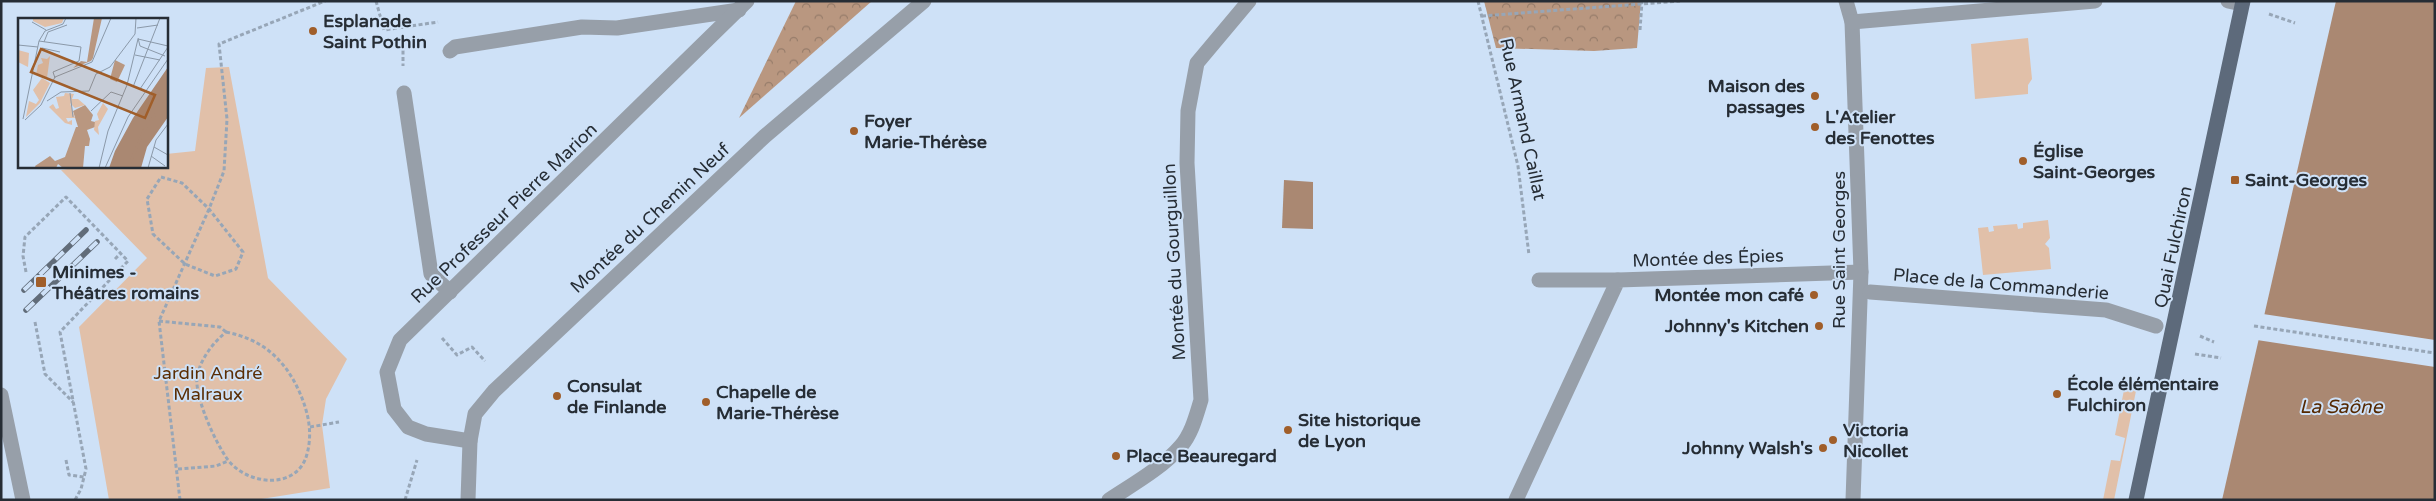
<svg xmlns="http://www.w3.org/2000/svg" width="2436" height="501" viewBox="0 0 2436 501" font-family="'Varela Round',sans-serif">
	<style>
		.green { fill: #e1c0a9 }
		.forest { fill: url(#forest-crowns) }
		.water { fill: #aa8872 }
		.pier { fill: #cee1f7 }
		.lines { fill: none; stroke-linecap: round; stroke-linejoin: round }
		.path { stroke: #97a6b7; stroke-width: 3; stroke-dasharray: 4 2.5; stroke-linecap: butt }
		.minor { stroke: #979fa9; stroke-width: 15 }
		.major { stroke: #5d6a7b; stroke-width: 15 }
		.rail-casing { stroke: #616c79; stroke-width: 5.5 }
		.rail { stroke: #cee1f7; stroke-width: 4; stroke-dasharray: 11; stroke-linecap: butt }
		.poi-dot { fill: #a05e2a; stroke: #cee1f7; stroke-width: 2 }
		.labels { text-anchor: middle; stroke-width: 4; stroke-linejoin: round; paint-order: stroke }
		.poi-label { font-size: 18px; font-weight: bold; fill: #262d35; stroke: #cee1f7; text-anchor: start }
		.street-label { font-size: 18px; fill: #262d35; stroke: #cee1f7 }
		.park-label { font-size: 18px; fill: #5a2d04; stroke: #cee1f7 }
		.water-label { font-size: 19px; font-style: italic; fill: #552800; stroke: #cee1f7 }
		.inset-river { fill: none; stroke: #aa8872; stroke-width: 2.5 }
		.inset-road { fill: none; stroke: #8b99a9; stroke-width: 1 }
		.view { fill: #a05e2a; fill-opacity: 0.15; stroke: #a05e2a; stroke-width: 2.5 }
		.inset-edge { fill: none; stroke: #262d35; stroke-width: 2.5 }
	</style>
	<defs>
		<pattern id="forest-crowns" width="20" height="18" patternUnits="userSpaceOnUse" patternTransform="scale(1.25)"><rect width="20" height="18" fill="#b99780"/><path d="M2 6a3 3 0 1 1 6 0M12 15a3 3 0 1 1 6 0" fill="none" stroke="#967c6a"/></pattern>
	</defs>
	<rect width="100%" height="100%" fill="#cee1f7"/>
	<g class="green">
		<path d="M2028 38 2032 79 2028 85V94L1975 99 1971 44Z"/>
		<path d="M229 67 268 278 347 359 326 399 322 425 330 488 255 500H109L79 327 147 258 61 170 87 166H166V154L195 151 206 68Z"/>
		<path d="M2048 220 2050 238 2045 244 2049 248 2051 269 1983 275 1978 228 1988 227 1989 232 1994 231 1993 226 2017 224 2018 229 2023 228V223Z"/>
		<path d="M2126 380 2138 381 2114 500H2103L2111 460 2120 461 2125 438 2115 435Z"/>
	</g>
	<g class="forest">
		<path d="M796 1H872L739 118Z"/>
		<path d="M1484 1H1641L1637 48 1594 51 1496 48Z"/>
	</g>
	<g class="water">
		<path d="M2336 1H2435V500H2222Z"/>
		<path d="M1284 180 1313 182V229L1282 228Z"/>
	</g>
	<path class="pier" d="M2263 314 2435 340V367L2257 340Z"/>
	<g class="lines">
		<g class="path">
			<path d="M376 1 384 30 438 22"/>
			<path d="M1478 1 1518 166 1529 255"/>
			<path d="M2269 14 2295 23"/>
			<path d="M1482 16 1680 1"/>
			<path d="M1640 30 1642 1"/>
			<path d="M403 44V66"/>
			<path d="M161 177 182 183 209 209 243 252 236 269 215 276 185 264 153 234 147 199Z"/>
			<path d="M115 259 121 253"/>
			<path d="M26 272 23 256 25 237 66 197 128 261 60 332 86 469 81 489 75 500"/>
			<path d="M159 321 220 327 226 332"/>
			<path d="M35 322 45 374 73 402"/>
			<path d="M2254 326 2435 353"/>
			<path d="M226 332C261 339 284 358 299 391 308 411 313 432 307 454 298 490 248 486 228 460 216 444 191 391 198 372 203 356 213 343 226 332Z"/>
			<path d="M2200 336 2214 342"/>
			<path d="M442 338 457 355 472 347 485 361"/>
			<path d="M2195 354 2221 358"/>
			<path d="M310 427 339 422"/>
			<path d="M66 460 69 475 84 477"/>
			<path d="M178 469 216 466 228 461"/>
			<path d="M180 500 159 321 209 209 224 171 227 119 219 44 325 1"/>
			<path d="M405 500 417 460"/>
		</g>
		<g class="minor">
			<path d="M1846 1 1852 22 1861 272 1853 500"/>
			<path d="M2228 1 2242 4"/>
			<path d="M1852 22 2095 1"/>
			<path d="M450 51 455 47 582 27 617 28 739 10"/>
			<path d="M404 93 431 274 450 292"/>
			<path d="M1539 280H1618"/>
			<path d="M1870 292 2106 310 2156 326"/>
			<path d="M1 395 23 500"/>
			<path d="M470 441 426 434 408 427 394 409 387 372 400 340 747 1"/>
			<path d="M468 500 470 441 475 414 494 391 765 136 924 1"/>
			<path d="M1109 500C1133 484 1162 468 1181 446 1192 433 1196 416 1201 400L1187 163 1188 111 1197 63 1249 1"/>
			<path d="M1516 500 1618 280 1861 272"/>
		</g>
		<path class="major" d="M2136 500 2243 1"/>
		<defs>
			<g id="rail">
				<path d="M24 290 86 230"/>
				<path d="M26 310 97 242"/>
			</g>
		</defs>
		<use href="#rail" class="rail-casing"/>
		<use href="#rail" class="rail"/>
	</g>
	<g class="poi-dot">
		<circle cx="313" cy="31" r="5"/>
		<circle cx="1815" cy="96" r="5"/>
		<circle cx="1815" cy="127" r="5"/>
		<circle cx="854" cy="131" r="5"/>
		<circle cx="2023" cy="161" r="5"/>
		<rect x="2230" y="175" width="10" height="10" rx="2.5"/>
		<rect x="35" y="276" width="12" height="12" rx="2.5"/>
		<circle cx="1814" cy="295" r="5"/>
		<circle cx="1819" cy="326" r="5"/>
		<circle cx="2057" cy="394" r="5"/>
		<circle cx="557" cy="396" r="5"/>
		<circle cx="706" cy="402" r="5"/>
		<circle cx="1288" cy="430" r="5"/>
		<circle cx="1833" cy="440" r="5"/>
		<circle cx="1823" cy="448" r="5"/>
		<circle cx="1116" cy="456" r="5"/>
	</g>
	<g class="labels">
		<g class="poi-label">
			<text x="323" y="27">Esplanade<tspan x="323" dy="21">Saint Pothin</tspan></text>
			<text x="1805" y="92" text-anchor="end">Maison des<tspan x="1805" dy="21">passages</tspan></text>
			<text x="1825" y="123">L'Atelier<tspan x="1825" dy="21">des Fenottes</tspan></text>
			<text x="864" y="127">Foyer<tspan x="864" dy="21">Marie-Thérèse</tspan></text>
			<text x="2033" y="157">Église<tspan x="2033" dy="21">Saint-Georges</tspan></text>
			<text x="2245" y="186">Saint-Georges</text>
			<text x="52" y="278">Minimes -<tspan x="52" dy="21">Théâtres romains</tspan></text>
			<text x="1804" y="301" text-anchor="end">Montée mon café</text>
			<text x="1809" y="332" text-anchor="end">Johnny's Kitchen</text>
			<text x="2067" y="390">École élémentaire<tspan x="2067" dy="21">Fulchiron</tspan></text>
			<text x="567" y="392">Consulat<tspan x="567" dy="21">de Finlande</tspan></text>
			<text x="716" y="398">Chapelle de<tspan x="716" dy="21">Marie-Thérèse</tspan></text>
			<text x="1298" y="426">Site historique<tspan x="1298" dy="21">de Lyon</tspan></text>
			<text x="1843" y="436">Victoria<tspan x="1843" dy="21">Nicollet</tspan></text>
			<text x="1813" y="454" text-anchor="end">Johnny Walsh's</text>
			<text x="1126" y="462">Place Beauregard</text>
		</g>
		<g class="street-label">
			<text transform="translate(1523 119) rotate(78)" y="6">Rue Armand Caillat</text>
			<text transform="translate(504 213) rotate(-44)" y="6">Rue Professeur Pierre Marion</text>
			<text transform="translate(650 218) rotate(-43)" y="6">Montée du Chemin Neuf</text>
			<text transform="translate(2173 247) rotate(-78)" y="6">Quai Fulchiron</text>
			<text transform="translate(1839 250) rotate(-90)" y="6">Rue Saint Georges</text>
			<text transform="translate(1708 258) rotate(-2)" y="6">Montée des Épies</text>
			<text transform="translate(1174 262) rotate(-93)" y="6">Montée du Gourguillon</text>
			<text transform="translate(2001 284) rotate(5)" y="6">Place de la Commanderie</text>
		</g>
		<g class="park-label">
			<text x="208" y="379">Jardin André<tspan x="208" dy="21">Malraux</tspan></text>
		</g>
		<g class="water-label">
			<text x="2341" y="413">La Saône</text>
		</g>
	</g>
	<g transform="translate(18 18)">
		<rect width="150" height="150" fill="#cee1f7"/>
		<path d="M0 32 11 35 10 49 0 44ZM32 38 29 60 18 57 20 47 25 45 23 40 29 41ZM24 60 32 65 22 85 8 99 11 83 18 86 21 82 15 72Z" fill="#e1c0a9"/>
		<path d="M76 0H84L75 40 73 43 55 50 63 43 69 44ZM97 42 107 47 99 64 92 61ZM67 87 75 97 73 103 77 104V109L69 112 72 121 71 128H67L65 150H45L40 146 38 150H18L17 148 32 138 37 143 47 139 58 109H60L55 93Z" fill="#b99780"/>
		<path d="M15 0H46L44 5 27 9 15 3ZM47 75 56 76 54 81H60L67 87 57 90 52 85 57 100H48L50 104 54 102V107L47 105 31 89 35 86 38 91 41 90 38 79 46 78ZM85 85 90 91 80 109 81 117 76 112 77 103 81 102 79 96Z" fill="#e1c0a9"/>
		<path d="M150 49V99L129 129 123 150H91L97 133 115 100Z" fill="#aa8872"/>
		<path class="inset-river" d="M110 150 126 112 150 79"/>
		<path class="inset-road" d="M14 4 28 12M119 10 140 7M120 20 122 28 147 38M120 21 150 28M21 23 63 29 61 43 35 54 37 60M26 24 30 14 49 7M0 27 20 29M24 30 42 34M117 37 142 42M115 69 142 0M122 71 150 29M52 75 55 99M29 83 43 74 71 73 78 56 92 49 117 16 118 0M73 93 93 74 105 78M5 101 21 23 27 13 45 6 48 0M7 102 23 87 37 59 74 44 93 0M136 129 150 137M133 138 147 148M81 150 90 113 109 67 120 21M87 150 110 99 150 41M130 150 138 122 150 106"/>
		<path class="view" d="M23 31 137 77 127 100 13 54Z"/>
		<rect width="150" height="150" class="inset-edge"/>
	</g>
	<rect width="2436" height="501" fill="none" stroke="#262d35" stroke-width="5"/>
</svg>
